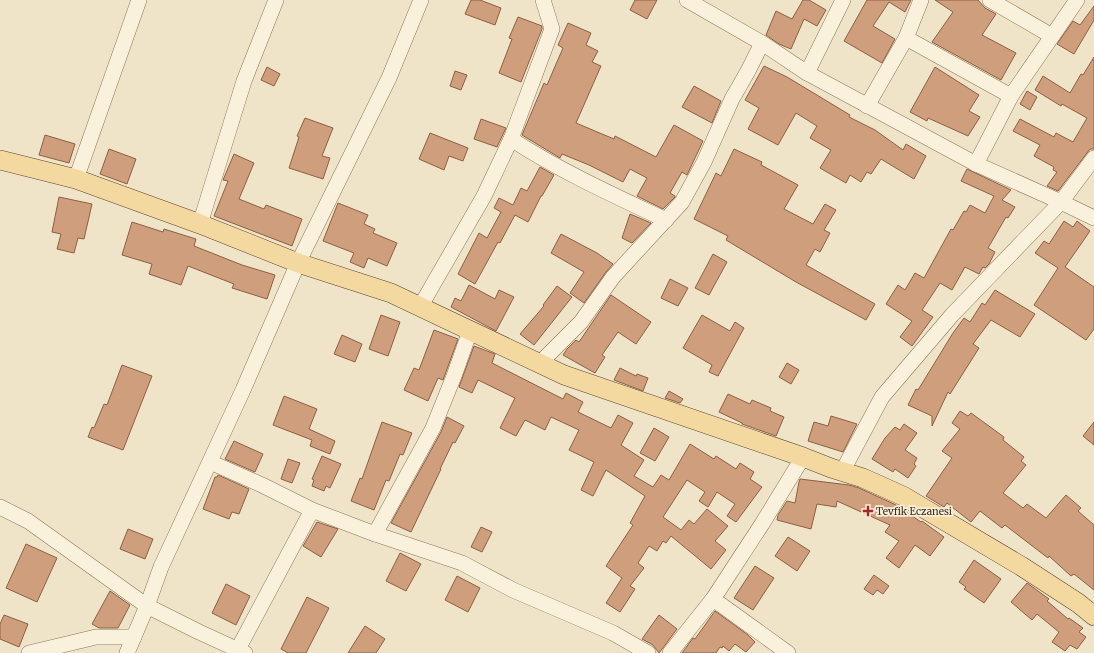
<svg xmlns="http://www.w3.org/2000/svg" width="1094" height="653" viewBox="0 0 1094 653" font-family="Merriweather,serif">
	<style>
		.building { fill: #cf9f7d; stroke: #8d5f41 }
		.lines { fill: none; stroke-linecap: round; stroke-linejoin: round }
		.minor-casing { stroke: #8d765c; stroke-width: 16 }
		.major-casing { stroke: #5b4430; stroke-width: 20 }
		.minor { stroke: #faf1dc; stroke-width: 15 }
		.major { stroke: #f3d9a0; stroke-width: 19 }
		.poi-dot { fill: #9e2a2b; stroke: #f7eed8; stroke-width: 1.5 }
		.labels { text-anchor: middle; stroke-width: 3.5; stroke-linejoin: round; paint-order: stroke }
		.poi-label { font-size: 10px; fill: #3d2e20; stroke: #f7eed8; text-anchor: start }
	</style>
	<rect width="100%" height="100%" fill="#f0e4c8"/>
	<g class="building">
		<path d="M471 0H480L501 8 495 25 465 14Z"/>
		<path d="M635 0H657L647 19 630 10Z"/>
		<path d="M803 0H809L826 10 817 26 804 19 791 49 779 44 766 35 776 11 792 19Z"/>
		<path d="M867 0H911L905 12 889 2 873 26 895 39 882 63 844 41Z"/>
		<path d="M935 0H978L985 8 996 14 982 35 1016 53 1001 80 932 42 953 12Z"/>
		<path d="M1094 6V20L1074 54 1057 44 1073 21 1080 25Z"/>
		<path d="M518 17 542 26V29L521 82 499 73 512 39 509 38Z"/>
		<path d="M568 23 591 33 586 45 598 51 592 62 601 66 576 123 614 139 615 136 656 157 674 125 703 141 687 175 682 172 670 193 675 196V197L663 209 637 196 647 178 630 169 623 182 589 165 562 154 560 158 522 135 544 83 547 85 563 48 558 45Z"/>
		<path d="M1094 57V149H1090L1087 153 1058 191 1047 186 1057 172 1053 170 1054 167 1034 156 1040 145 1013 131 1020 119 1054 137 1056 133 1073 142 1087 118 1062 104 1061 106 1035 90 1043 76 1070 93 1081 74 1083 75Z"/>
		<path d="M764 66 787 77 850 115 849 117 875 130 903 150 906 144 926 156 914 179 881 159 871 174 867 172 861 182 850 175 846 183 820 168 831 150 810 138 817 126 796 113 778 145 748 129 759 108 745 100Z"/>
		<path d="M267 67 280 74 274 86 261 80Z"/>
		<path d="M935 67 979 95 969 111 980 117 968 136 928 118 927 121 910 112Z"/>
		<path d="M455 71 467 75 461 90 450 86Z"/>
		<path d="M694 86 721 101 712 123 682 107Z"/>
		<path d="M1027 91 1037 97 1030 110 1020 104Z"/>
		<path d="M305 118 333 128 322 156 330 158 323 179 289 168 299 137 297 136Z"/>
		<path d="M481 119 506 128 497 147 474 139Z"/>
		<path d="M430 133 468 148 463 161 449 156 444 170 419 159Z"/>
		<path d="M45 135 75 144 69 163 39 155Z"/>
		<path d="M109 149 136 159 127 184 100 174Z"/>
		<path d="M734 149 762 162 761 165 798 185 784 209 813 224 825 204 836 210 824 230 830 233 820 252 815 249 806 265 875 304 866 320 796 282 726 240 728 236 694 219 716 173 721 176Z"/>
		<path d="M234 154 254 163 239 199 264 209 266 205 302 219 292 246 214 216 228 181 223 180Z"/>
		<path d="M540 167 554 175 542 196H541L528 222 515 215 500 243 498 242 475 284 458 274 479 233 487 238 501 212 494 208 499 198 513 205 521 188 527 191Z"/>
		<path d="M967 169 1011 190 1002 200 1015 207 1008 218 1006 217 988 248 995 252 989 264 985 268 983 267 979 274 965 267 952 290 940 283 922 310 933 317 912 346 900 337 912 321 886 304 898 285 905 290 915 273 924 278 951 229 953 230 964 211 966 212 970 205 985 213 994 196 961 181Z"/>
		<path d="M59 197 92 204 84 239 78 238 74 253 57 249 61 234 52 232Z"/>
		<path d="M338 203 368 215 364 224 375 229 373 233 397 243 387 266 368 258 364 268 350 262 354 253 323 241Z"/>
		<path d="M630 214 651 223 632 243 622 238Z"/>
		<path d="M1064 221 1073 227 1077 221 1090 231 1065 267 1094 287V329L1086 340 1034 305 1058 268 1035 253 1044 241 1049 244Z"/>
		<path d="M132 222 163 232 164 229 196 239 194 246 242 265 275 275 267 299 232 288 234 284 188 266 181 285 149 274 152 264 122 255Z"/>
		<path d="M561 234 597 253 613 264 606 272 584 303 570 293 584 272 551 253Z"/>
		<path d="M713 254 727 262 709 295 695 288Z"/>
		<path d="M670 279 688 288 678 306 661 298Z"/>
		<path d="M469 285 495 299 499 290 514 297 496 331 451 307 455 298 461 301Z"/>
		<path d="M557 286 572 297 534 345 520 334 544 306 543 305Z"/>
		<path d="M995 290 1035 314 1020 337 991 320 973 344 979 348 950 394 948 392 932 426V416L908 405 916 389 918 390 953 333 964 318 970 322 982 303 985 305Z"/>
		<path d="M611 295 651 322 636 344 618 332 602 355 605 357 595 373 563 355 567 349 576 340 579 342Z"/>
		<path d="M381 315 400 322 388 356 369 349Z"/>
		<path d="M702 315 730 331 735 322 744 328 718 376 709 372 712 365 683 348Z"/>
		<path d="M434 330 458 339 443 380 438 378 428 401 404 390 414 368 419 370Z"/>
		<path d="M342 335 362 344 355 362 334 354Z"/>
		<path d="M474 346 495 354 492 363 563 399 566 393 583 402 578 412 611 428 618 415 633 423 621 445 644 460 634 476 653 487 661 475 669 480 690 444 714 459 716 456 736 469 740 463 754 472 750 479 762 487 736 522 727 516 735 504 717 492 708 507 699 501 705 492 687 480 663 517 681 530 689 520 694 524 707 509 728 526 715 541 726 550 711 569 671 536 666 543 663 541 657 551 649 546 638 563 644 568 630 586 635 589 620 612 606 603 622 578 606 566 633 525 630 523 645 496 606 470 593 496 581 490 594 462 569 450 579 430 551 417 545 430 525 420 516 436 500 428 515 398 478 380 472 393 459 387Z"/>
		<path d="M787 363 799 370 791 384 779 377Z"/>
		<path d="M122 365 152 376 123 450 88 437 92 427 94 428 104 404 107 405Z"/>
		<path d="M620 368 636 376 637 374 648 378 643 391 614 380Z"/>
		<path d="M669 391 683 399 680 403 665 398Z"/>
		<path d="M728 394 750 404 752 400 771 408 770 411 784 417 776 436 742 424V423L719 412Z"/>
		<path d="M284 396 317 409 309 429 335 441 330 454 310 446 312 440 273 425Z"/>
		<path d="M960 411 968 416 971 413 1004 437 1003 440 1024 457 1021 461 1026 465 1003 493 1023 508 1027 504 1046 518 1066 495 1081 508 1078 511 1094 525V590L1074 574 1071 576 1049 556 1048 558 1005 525 1002 528 980 511 971 522 947 503 944 507 926 496 952 458 942 451 960 429 952 423Z"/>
		<path d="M831 416 857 424 843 452 808 441 814 422 828 426Z"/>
		<path d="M447 417 464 426 455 443 453 442 440 469H441L411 532 391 523 441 432Z"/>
		<path d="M382 422 412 433 403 455 400 454 389 481 386 480 374 510 351 501 360 478 362 479Z"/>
		<path d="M1094 422V445L1083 436Z"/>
		<path d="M904 424 917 433 905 450 917 458 914 464 916 466 908 478 895 469 893 472 872 459 885 438 895 427 900 430Z"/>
		<path d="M654 428 669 437 655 461 640 453Z"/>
		<path d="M234 441 263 454 255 472 225 459Z"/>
		<path d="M322 456 341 464 330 488 326 486 324 491 312 486 314 480 312 479Z"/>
		<path d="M288 459 300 463 292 483 281 479Z"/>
		<path d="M218 475 249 489 239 514 232 512 229 519 203 509 215 477H217Z"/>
		<path d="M800 479 849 485 859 488 896 505 921 522 922 521 944 537 930 556 915 545 899 568 886 558 899 541 885 532 890 525 837 501 836 507 817 504 811 529 777 520 778 515 787 501 795 503 799 482Z"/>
		<path d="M317 522 338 529 321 557 303 546Z"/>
		<path d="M481 527 492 532 482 552 471 547Z"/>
		<path d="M128 529 153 539 145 559 120 549Z"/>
		<path d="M788 537 810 551 797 571 775 556Z"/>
		<path d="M26 544 57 558 37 602 6 588Z"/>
		<path d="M400 553 421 564 406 591 386 581Z"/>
		<path d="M974 560 1001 579 984 603 964 589 966 587 959 582Z"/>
		<path d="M755 566 774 578 753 610 734 598Z"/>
		<path d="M874 575 889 586 883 594 877 590 873 595 864 589Z"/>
		<path d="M457 576 480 588 468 612 445 600Z"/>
		<path d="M1027 583 1049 599 1047 601 1068 619 1069 618 1083 628 1079 632 1086 637 1077 649 1070 645 1065 651 1052 642 1059 632 1037 614 1032 620 1011 602Z"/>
		<path d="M226 584 250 596 236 625 212 613Z"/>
		<path d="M110 591 130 605 118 628H99L92 624Z"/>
		<path d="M307 597 329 608 306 653H288L281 649Z"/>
		<path d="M715 611 748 635 755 642 746 652 735 644 729 651 723 646 722 648 720 647 716 653H682L693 638 695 639Z"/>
		<path d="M4 615 28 624 19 647 0 639V624Z"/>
		<path d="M659 615 677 629 659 653 653 645 642 639Z"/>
		<path d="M365 626 385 639 376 653H348Z"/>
	</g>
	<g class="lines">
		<defs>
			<g id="minor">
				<path d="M687 0 762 43 807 73 976 164 1061 202 1094 218"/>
				<path d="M990 0 1052 36"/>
				<path d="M906 38 1011 96"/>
				<path d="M807 73 843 0"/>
				<path d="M867 106 906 38 921 0"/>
				<path d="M511 139C560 171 613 195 666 220"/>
				<path d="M976 164 1011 96 1077 0"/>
				<path d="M76 179 139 0"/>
				<path d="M200 224 244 81 276 0"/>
				<path d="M420 307 484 196 511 139 552 29 543 0"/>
				<path d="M542 364 546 357 581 322 613 277 682 202 704 162 732 99 748 71 762 43"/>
				<path d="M210 462 262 485 312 510 375 534 462 563 513 590 613 633 648 653"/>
				<path d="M842 472 882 397 952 315 1061 202 1094 158"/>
				<path d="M0 507 28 521 147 606 199 632 245 653"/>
				<path d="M375 534 433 428 454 376 470 331"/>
				<path d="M713 599 788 653"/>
				<path d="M238 649 312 510"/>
				<path d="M29 653 96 637H134"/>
				<path d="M127 653 147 606 161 567 243 390 298 263 389 78 421 0"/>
				<path d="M670 653 713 599 762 524 803 457"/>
			</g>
			<path id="major" d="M0 160 76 179 200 224 298 263 391 293 564 375 803 457 831 468 863 478 903 496 1021 566 1078 603 1094 616"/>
		</defs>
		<use href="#minor" class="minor-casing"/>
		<use href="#major" class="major-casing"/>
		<use href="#minor" class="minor"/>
		<use href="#major" class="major"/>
	</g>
	<path class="poi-dot" d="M866 505h4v4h4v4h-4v4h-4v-4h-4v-4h4z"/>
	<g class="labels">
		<g class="poi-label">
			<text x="876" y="515">Tevfik Eczanesi</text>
		</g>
	</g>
</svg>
